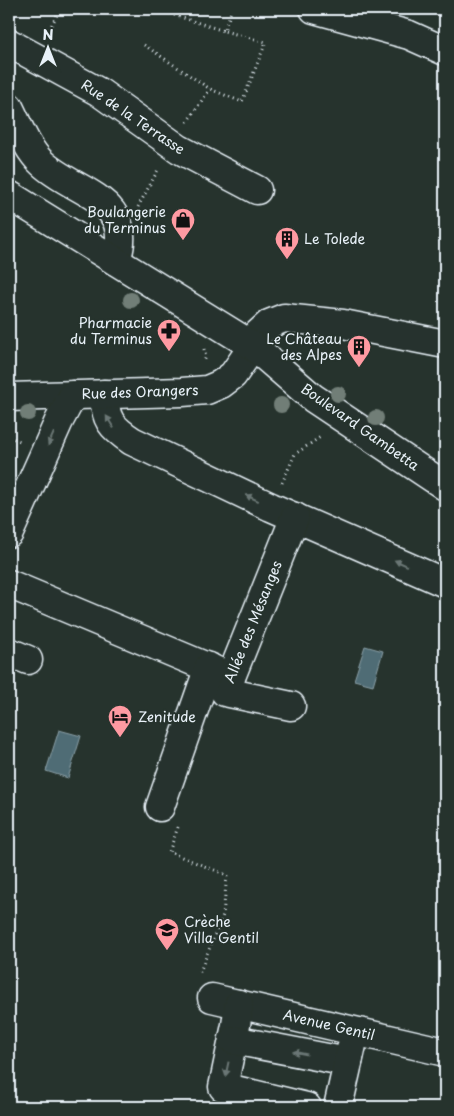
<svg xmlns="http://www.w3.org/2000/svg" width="454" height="1116" viewBox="0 0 454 1116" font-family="'Playpen Sans',sans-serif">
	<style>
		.water { fill: #4f6c75; stroke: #8ca1a9 }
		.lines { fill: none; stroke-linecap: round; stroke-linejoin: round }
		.minor-casing { stroke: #e8f1f8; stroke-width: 31 }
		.major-casing { stroke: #e8f1f8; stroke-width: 31 }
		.path { stroke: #e8f1f8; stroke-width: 3; stroke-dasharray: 1 4; stroke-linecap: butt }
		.minor { stroke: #26332d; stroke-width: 28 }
		.major { stroke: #26332d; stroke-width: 28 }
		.tree { fill: #717e77 }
		.oneway { fill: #6a7674 }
		.labels { text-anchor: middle; stroke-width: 4; stroke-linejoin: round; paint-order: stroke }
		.street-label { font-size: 14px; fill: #e8f1f8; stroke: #26332d }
		.poi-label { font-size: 14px; fill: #e8f1f8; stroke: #26332d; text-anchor: end }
	</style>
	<rect width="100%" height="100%" fill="#26332d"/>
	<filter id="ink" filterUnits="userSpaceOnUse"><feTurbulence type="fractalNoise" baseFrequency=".02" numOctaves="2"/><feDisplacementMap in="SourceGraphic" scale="10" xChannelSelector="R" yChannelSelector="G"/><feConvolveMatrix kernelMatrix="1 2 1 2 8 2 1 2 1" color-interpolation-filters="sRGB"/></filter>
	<g filter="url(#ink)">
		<g class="water">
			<path d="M365 646 383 651 373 685 354 680Z"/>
			<path d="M59 730 81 736 68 778 46 771Z"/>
		</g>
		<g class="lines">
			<defs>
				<g id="minor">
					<path d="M314 9 409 35 445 51"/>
					<path d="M9 43 99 92 179 149 257 190"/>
					<path d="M9 107C18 125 27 149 42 163 75 194 137 198 116 261"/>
					<path d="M104 394C105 420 111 427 132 441L271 507 445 583"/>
					<path d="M9 397 182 392 207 390 221 384 233 375 253 346 258 334 269 324 284 318 343 324 445 344"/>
					<path d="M9 533 59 421 73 395"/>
					<path d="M9 584 231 677"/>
					<path d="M9 652 28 660"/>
					<path d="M291 706 225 692 295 517"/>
					<path d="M160 807 209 667"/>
					<path d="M212 998 445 1052"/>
					<path d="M239 1004 236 1025 223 1087 307 1107"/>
					<path d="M233 1040 348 1062"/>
					<path d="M338 1107 352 1045"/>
				</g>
				<path id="major" d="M9 195 253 346 313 398 445 486"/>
			</defs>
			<use href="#minor" class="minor-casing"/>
			<use href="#major" class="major-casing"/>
			<g class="path">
				<path d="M155 9 224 31"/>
				<path d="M47 34 59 11"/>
				<path d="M144 45 210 89 242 102 266 42 224 31 232 9"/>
				<path d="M187 122 210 89"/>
				<path d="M138 207 159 168"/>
				<path d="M204 349 206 357 204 361"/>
				<path d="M9 437 20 441"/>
				<path d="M282 483 295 454 322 436"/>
				<path d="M178 827 169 852 227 875 223 915 199 974"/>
			</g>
			<use href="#minor" class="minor"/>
			<use href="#major" class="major"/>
		</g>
		<g class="tree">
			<circle cx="131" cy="300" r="8"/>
			<circle cx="338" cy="394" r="8"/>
			<circle cx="281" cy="405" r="8"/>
			<circle cx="28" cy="413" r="8"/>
			<circle cx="376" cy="418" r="8"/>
		</g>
		<defs><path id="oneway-solid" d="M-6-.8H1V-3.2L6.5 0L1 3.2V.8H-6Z" transform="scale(1.25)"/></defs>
		<g class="oneway">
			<use href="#oneway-solid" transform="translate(110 422) rotate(-122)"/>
			<use href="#oneway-solid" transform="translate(51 439) rotate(114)"/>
			<use href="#oneway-solid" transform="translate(252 498) rotate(-155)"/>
			<use href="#oneway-solid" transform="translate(401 563) rotate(-156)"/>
			<use href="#oneway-solid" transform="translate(300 1053) rotate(-169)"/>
			<use href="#oneway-solid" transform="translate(227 1069) rotate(102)"/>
		</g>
	</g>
	<defs>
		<symbol id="shop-pin" viewBox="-11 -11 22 30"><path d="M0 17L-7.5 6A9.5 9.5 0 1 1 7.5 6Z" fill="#ff9aa2" stroke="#26332d"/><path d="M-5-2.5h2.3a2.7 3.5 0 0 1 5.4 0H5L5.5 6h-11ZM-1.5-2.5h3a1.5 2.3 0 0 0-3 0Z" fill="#111"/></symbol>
		<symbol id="building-pin" viewBox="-11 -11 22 30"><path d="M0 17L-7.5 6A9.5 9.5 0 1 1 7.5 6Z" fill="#ff9aa2" stroke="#26332d"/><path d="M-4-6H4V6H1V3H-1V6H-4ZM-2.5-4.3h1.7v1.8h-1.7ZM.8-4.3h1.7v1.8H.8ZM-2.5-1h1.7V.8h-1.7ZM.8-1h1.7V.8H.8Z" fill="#111"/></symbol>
		<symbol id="pharmacy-pin" viewBox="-11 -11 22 30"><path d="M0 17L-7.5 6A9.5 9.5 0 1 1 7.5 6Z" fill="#ff9aa2" stroke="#26332d"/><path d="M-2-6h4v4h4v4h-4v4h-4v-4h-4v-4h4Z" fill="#111"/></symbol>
		<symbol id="hotel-pin" viewBox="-11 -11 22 30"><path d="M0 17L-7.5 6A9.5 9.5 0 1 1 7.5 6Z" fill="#ff9aa2" stroke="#26332d"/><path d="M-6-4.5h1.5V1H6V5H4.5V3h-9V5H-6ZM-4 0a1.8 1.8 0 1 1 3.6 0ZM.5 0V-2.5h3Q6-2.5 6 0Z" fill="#111"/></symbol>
		<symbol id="school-pin" viewBox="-11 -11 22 30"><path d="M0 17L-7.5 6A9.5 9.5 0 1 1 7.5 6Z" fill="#ff9aa2" stroke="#26332d"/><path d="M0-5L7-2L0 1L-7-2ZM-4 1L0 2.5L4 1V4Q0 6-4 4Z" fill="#111"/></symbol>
	</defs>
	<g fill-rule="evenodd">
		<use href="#shop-pin" x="169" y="206" width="28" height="38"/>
		<use href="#building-pin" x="273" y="225" width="28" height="38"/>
		<use href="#pharmacy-pin" x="155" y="317" width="28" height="38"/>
		<use href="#building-pin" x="345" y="333" width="28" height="38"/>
		<use href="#hotel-pin" x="106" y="703" width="28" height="38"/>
		<use href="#school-pin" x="153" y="916" width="28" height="38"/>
	</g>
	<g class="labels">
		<g class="street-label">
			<text transform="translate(133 117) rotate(34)" y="5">Rue de la Terrasse</text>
			<text transform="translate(140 392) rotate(-2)" y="5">Rue des Orangers</text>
			<text transform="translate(360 427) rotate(35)" y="5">Boulevard Gambetta</text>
			<text transform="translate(253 622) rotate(-68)" y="5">Allée des Mésanges</text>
			<text transform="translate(329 1025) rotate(13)" y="5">Avenue Gentil</text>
		</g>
		<g class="poi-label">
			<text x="166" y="217">Boulangerie<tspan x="166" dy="16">du Terminus</tspan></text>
			<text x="304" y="244" text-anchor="start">Le Tolede</text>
			<text x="152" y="328">Pharmacie<tspan x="152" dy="16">du Terminus</tspan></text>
			<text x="342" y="344">Le Château<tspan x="342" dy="16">des Alpes</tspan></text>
			<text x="138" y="722" text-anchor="start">Zenitude</text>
			<text x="184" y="927" text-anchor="start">Crèche<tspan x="184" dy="16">Villa Gentil</tspan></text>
		</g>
	</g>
	<rect width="454" height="1116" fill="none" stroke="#26332d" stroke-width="30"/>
	<rect x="15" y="15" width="424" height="1086" fill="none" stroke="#e8f1f8" stroke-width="2" filter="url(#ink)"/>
	<g transform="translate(48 48)" stroke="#26332d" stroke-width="4" paint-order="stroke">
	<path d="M0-4L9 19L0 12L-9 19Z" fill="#e8f1f8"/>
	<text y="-8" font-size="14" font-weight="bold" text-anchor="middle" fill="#e8f1f8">N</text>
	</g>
</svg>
